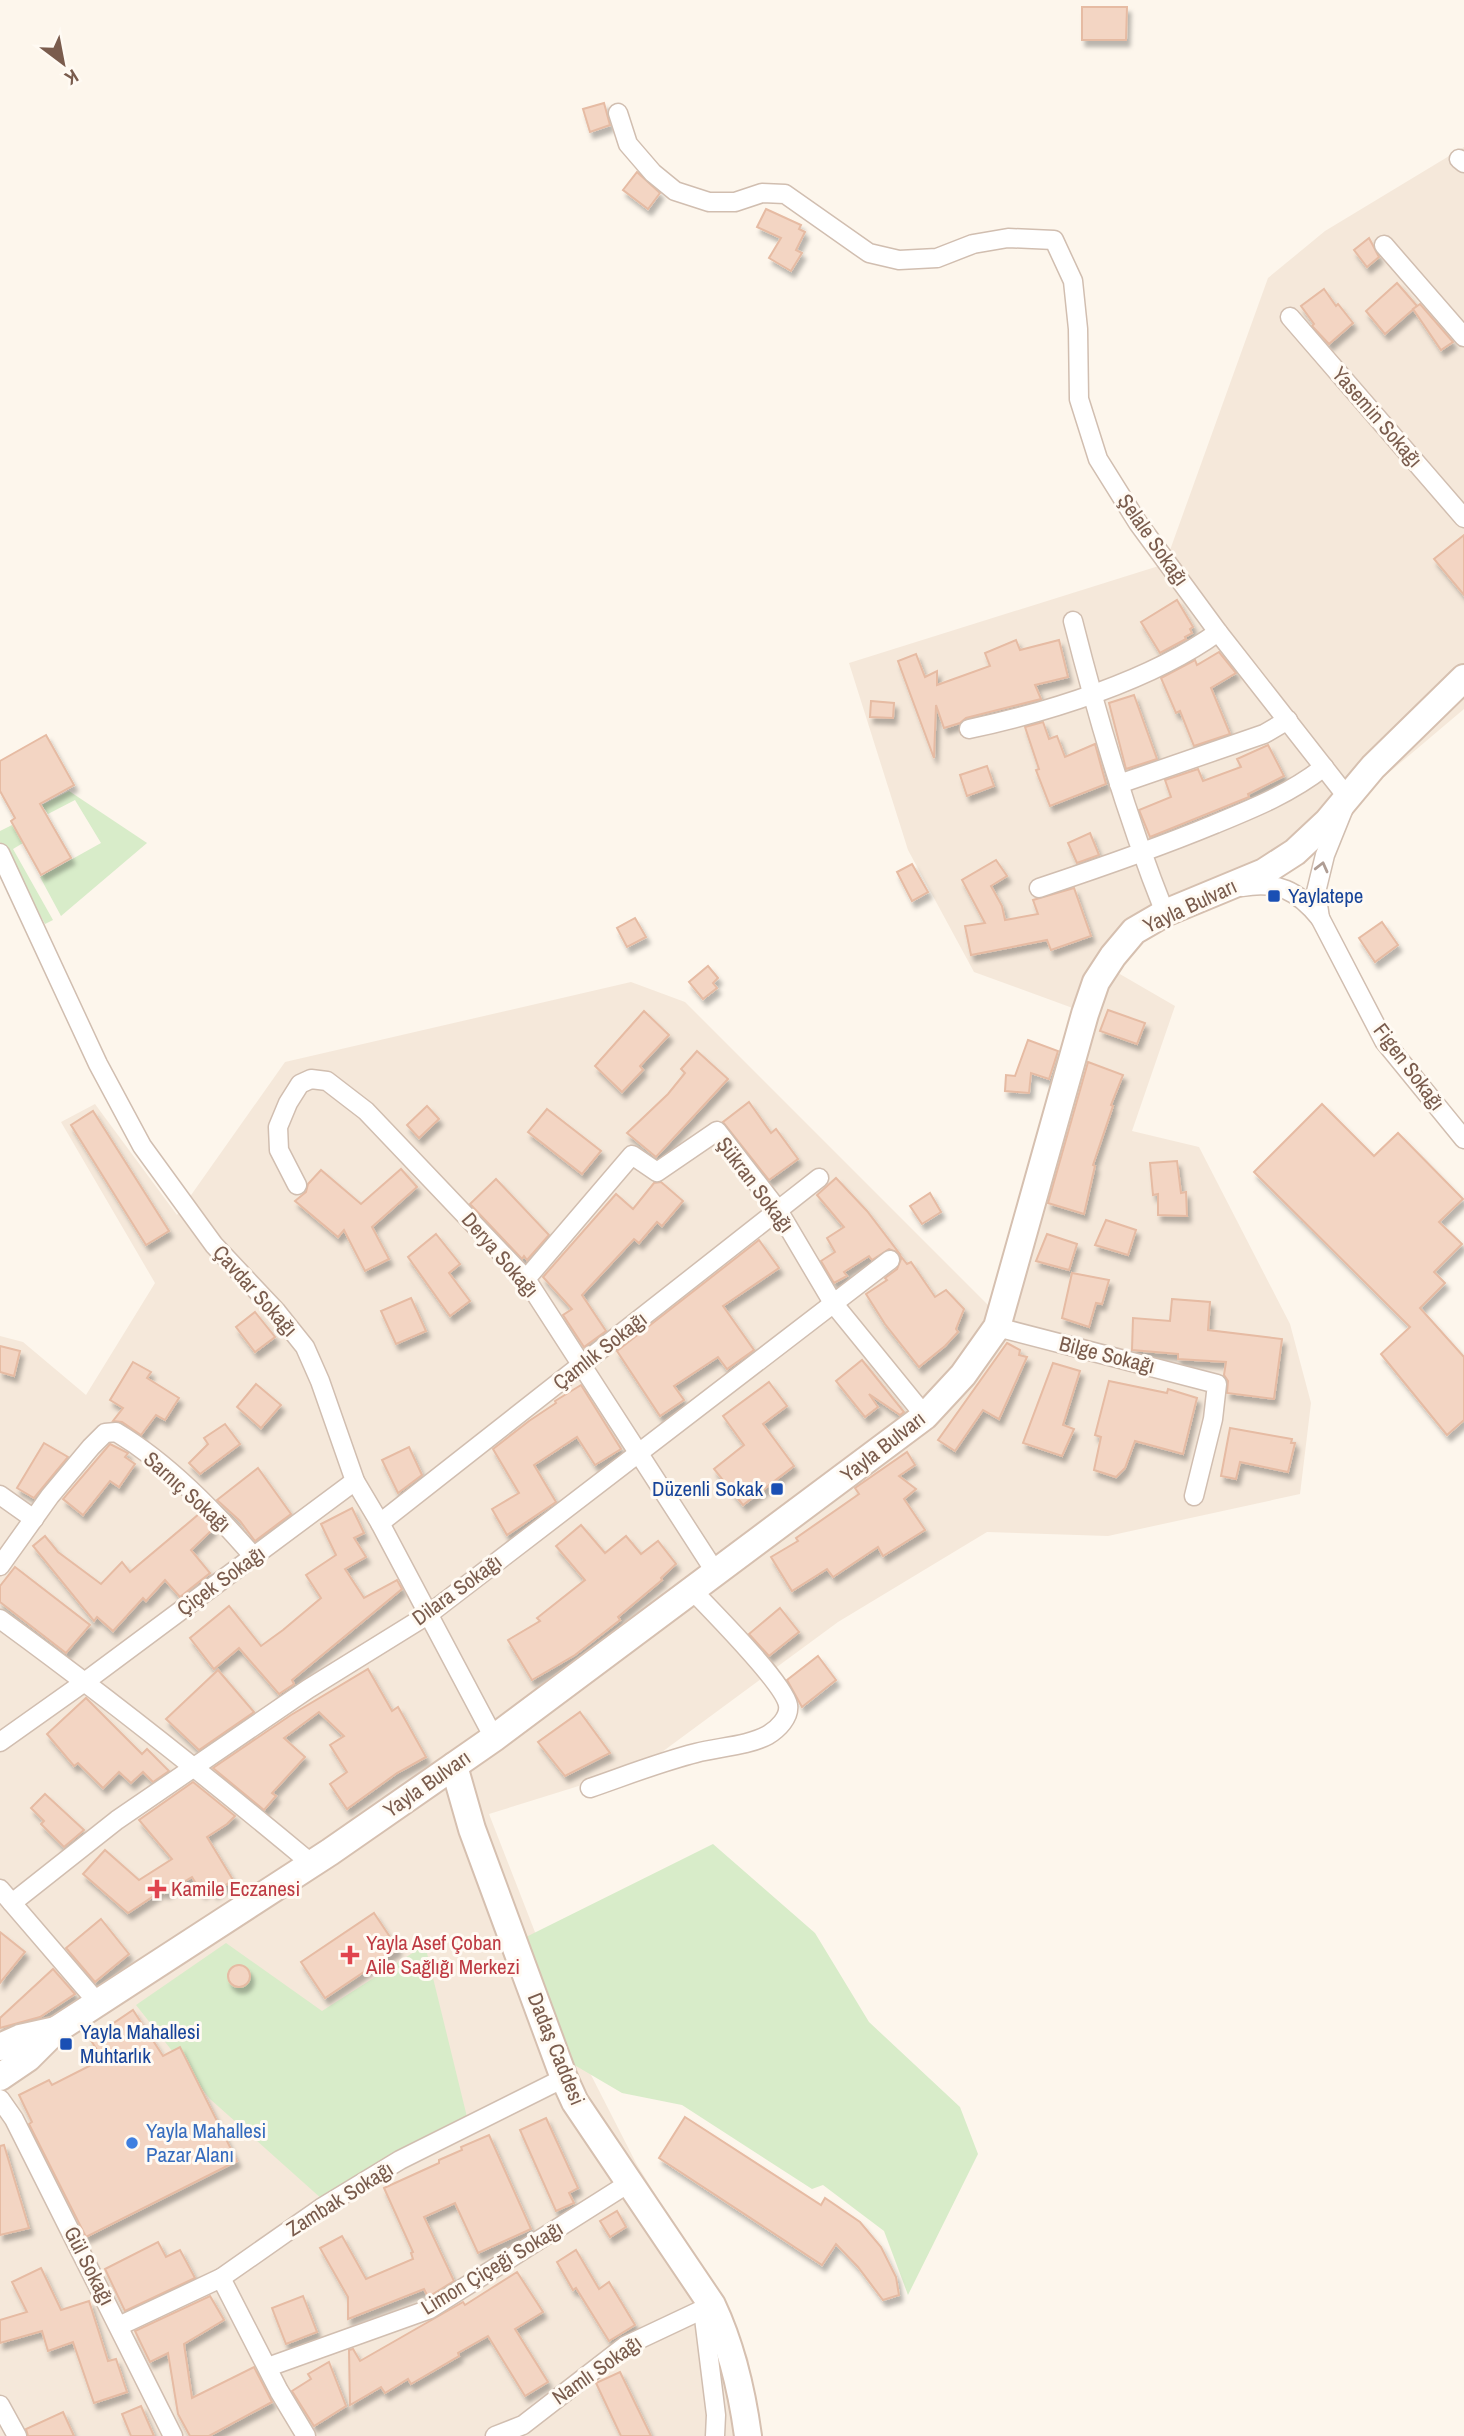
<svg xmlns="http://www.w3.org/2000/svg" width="1464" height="2436" viewBox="0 0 1464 2436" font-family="'Archivo Narrow',sans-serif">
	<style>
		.residential { fill: #f5e8da }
		.green { fill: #d8ecc9 }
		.building { fill: #f3d5c3; stroke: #e6bba3; stroke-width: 2; filter: url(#shadow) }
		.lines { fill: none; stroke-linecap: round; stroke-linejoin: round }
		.street-casing { stroke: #d1beb0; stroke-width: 21 }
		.secondary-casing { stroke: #d6c0b0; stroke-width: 30 }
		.street { stroke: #fff; stroke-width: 18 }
		.secondary { stroke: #fff; stroke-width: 26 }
		.oneway { stroke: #af9d94 }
		.transit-dot { fill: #1a4fb4; stroke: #fffaf3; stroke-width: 2.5 }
		.health-dot { fill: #e0444e; stroke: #fffaf3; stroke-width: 2.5 }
		.shop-dot { fill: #3f7fe0; stroke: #fffaf3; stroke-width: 2.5 }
		.labels { text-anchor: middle; stroke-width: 6; stroke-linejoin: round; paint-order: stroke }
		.street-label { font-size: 21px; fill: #7a5c4d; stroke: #fffaf3 }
		.transit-label { font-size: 21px; fill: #164399; stroke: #fffaf3; text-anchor: start }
		.health-label { font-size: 21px; fill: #be3a42; stroke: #fffaf3; text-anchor: start }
		.shop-label { font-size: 21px; fill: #366cbe; stroke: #fffaf3; text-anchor: start }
	</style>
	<defs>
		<filter id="shadow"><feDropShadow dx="3.5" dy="6" stdDeviation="2" flood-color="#0004"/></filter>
	</defs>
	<rect width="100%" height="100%" fill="#fdf6ec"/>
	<path class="residential" d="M1464 147V709L1295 852 1155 905 1106 966 1175 1006 1132 1131 1199 1147 1290 1324 1311 1403 1300 1494 1108 1536 987 1532 838 1622 643 1766 489 1814 589 2071 636 2163 729 2314 748 2358 762 2436H0V1336L23 1342 86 1395 155 1283 61 1122 95 1104 177 1215 285 1062 631 982 685 1002 993 1310 1089 1014 974 972 908 850 849 663 1165 564 1268 278 1325 231Z"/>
	<g class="green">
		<path d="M69 791 147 843 61 916 40 877 101 843 75 800 48 814 42 805Z"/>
		<path d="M12 825 23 843 13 849 53 920 45 924 0 842V831Z"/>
		<path d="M713 1844 815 1933 869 2022 960 2107 978 2154 908 2295 884 2231 823 2185 812 2189 682 2105 622 2093 571 2063 526 1937Z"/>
		<path d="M226 1943 322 2011 425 1945 467 2117 323 2200 210 2099 136 2005Z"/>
	</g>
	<g class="building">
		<path d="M1082 7H1127L1126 40H1082Z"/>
		<path d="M604 103 610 125 590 132 583 109Z"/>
		<path d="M637 172 660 193 648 209 623 190Z"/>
		<path d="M766 209 801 225 799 229 805 232 796 250 802 253 791 271 769 258 781 238 757 227Z"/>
		<path d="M1369 238 1379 257 1367 267 1354 250Z"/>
		<path d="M1397 283 1417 306 1385 334 1366 311Z"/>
		<path d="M1324 289 1336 306 1338 304 1353 323 1329 344 1312 326 1314 324 1301 306Z"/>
		<path d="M1420 304 1453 342 1441 350 1413 309Z"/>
		<path d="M1464 535V595L1434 559Z"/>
		<path d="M1177 600 1193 627 1190 629 1192 633 1185 637 1186 639 1160 653 1141 622Z"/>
		<path d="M1016 640 1020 650 1059 640 1068 677 1035 685 1041 699 966 718 960 723 944 728 936 705 934 758 898 661 916 654 925 677 937 671V685L990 666 985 653Z"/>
		<path d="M1219 652 1236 673 1211 688 1230 734 1194 746 1180 711 1176 713 1161 678 1195 660 1197 665Z"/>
		<path d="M1134 695 1157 759 1126 769 1109 703Z"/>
		<path d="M871 701 894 703 893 718 870 717Z"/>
		<path d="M1043 722 1049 739 1057 736 1065 757 1095 744 1106 784 1050 806 1036 770 1039 769 1025 727Z"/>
		<path d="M46 735 74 785 40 804 71 858 41 875 11 821 15 818 0 791V761Z"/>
		<path d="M1268 745 1284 776 1248 794 1249 797 1150 837 1139 810 1171 797 1165 780 1198 769 1203 781 1241 767 1237 759Z"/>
		<path d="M987 766 994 786 967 796 960 775Z"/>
		<path d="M1090 833 1099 855 1077 863 1068 843Z"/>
		<path d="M996 860 1007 876 991 886 1002 906 1005 920 1038 914 1033 900 1074 888 1091 936 1051 950 1047 940 971 955 965 926 985 923 962 880Z"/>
		<path d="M912 864 928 892 912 901 897 872Z"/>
		<path d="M635 918 646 937 627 947 617 928Z"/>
		<path d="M1382 922 1398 945 1375 962 1359 938Z"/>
		<path d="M708 966 718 978 713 983 717 988 703 999 689 982Z"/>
		<path d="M1108 1010 1145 1023 1137 1044 1100 1031Z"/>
		<path d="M644 1011 669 1035 640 1066 643 1070 622 1092 595 1066Z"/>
		<path d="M1028 1040 1058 1051 1049 1079 1031 1073 1029 1093 1005 1091 1006 1075 1015 1076Z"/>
		<path d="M697 1051 728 1079 656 1157 627 1133 668 1094 685 1073 681 1069Z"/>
		<path d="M1088 1062 1123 1075 1111 1105 1113 1106 1093 1165 1095 1166 1084 1214 1048 1203Z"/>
		<path d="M749 1102 771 1133 776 1129 798 1159 769 1180 723 1122Z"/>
		<path d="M1322 1104 1374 1156 1398 1133 1463 1199 1439 1222 1462 1244 1434 1272 1445 1283 1420 1308 1464 1357V1420L1447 1435 1381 1354 1410 1327 1254 1172Z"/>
		<path d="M427 1106 439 1119 419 1138 407 1125Z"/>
		<path d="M547 1109 601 1151 582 1174 528 1132Z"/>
		<path d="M93 1111 169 1231 146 1245 71 1125Z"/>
		<path d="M1177 1161 1181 1193 1186 1192 1187 1216 1158 1215V1194L1153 1195 1150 1163Z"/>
		<path d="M401 1169 417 1187 372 1227 389 1259 365 1271 344 1230 338 1237 295 1201 306 1192 308 1184 321 1170 361 1204Z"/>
		<path d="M836 1178 867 1211 899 1253 889 1249 872 1260 869 1256 844 1272 847 1276 834 1283 821 1261 835 1252 827 1238 844 1227 817 1195Z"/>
		<path d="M496 1179 549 1235 527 1260 524 1256 522 1259 470 1204Z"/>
		<path d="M661 1182 683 1201 662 1226 657 1222 639 1243 634 1239 582 1295 606 1331 584 1347 563 1315 572 1309 543 1277 616 1194 633 1209 654 1183Z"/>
		<path d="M930 1193 941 1212 922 1224 910 1206Z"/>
		<path d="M1106 1220 1136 1230 1128 1255 1095 1245Z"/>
		<path d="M436 1234 460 1264 449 1273 470 1301 450 1316 408 1257Z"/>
		<path d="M1047 1234 1077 1244 1069 1270 1036 1261Z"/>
		<path d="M759 1240 779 1268 723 1306 754 1350 727 1369 718 1357 674 1386 684 1400 660 1416 617 1351Z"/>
		<path d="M899 1254 907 1264 911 1262 935 1297 946 1290 964 1309 956 1329 958 1332 945 1346 919 1367 885 1324 866 1294 887 1280 885 1278 897 1269 901 1259Z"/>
		<path d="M1072 1273 1109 1280 1102 1304 1096 1303 1089 1327 1062 1318Z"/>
		<path d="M411 1298 426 1331 396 1344 381 1311Z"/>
		<path d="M1172 1299 1210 1302 1208 1330 1282 1339 1274 1399 1227 1393 1228 1381 1224 1375 1226 1362 1178 1359V1354L1132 1350 1133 1318 1170 1321Z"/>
		<path d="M255 1312 275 1337 255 1352 236 1327Z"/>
		<path d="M1007 1343 1020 1350 1019 1355 1027 1357 999 1419 983 1410 955 1451 938 1440Z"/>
		<path d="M0 1346 20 1351 14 1376 0 1372Z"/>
		<path d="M862 1360 904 1412 900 1415 869 1394 878 1407 865 1417 836 1381Z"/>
		<path d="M133 1362 151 1372 147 1378 179 1398 165 1420 156 1415 141 1435 122 1422 113 1421 123 1408 110 1400Z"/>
		<path d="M1053 1363 1080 1371 1063 1425 1074 1429 1062 1456 1023 1443Z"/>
		<path d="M1109 1381 1167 1393 1168 1389 1197 1398 1183 1454 1135 1441 1125 1468 1116 1477 1094 1470 1101 1437 1095 1435Z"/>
		<path d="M769 1382 787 1406 763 1424 794 1466 743 1505 714 1469 744 1445 723 1416Z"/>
		<path d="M256 1384 281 1405 261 1428 237 1407Z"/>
		<path d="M581 1385 621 1449 595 1465 577 1437 534 1465 556 1502 507 1535 492 1509 519 1493 493 1449 529 1421 556 1403 555 1401Z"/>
		<path d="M225 1424 240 1444 200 1474 189 1463 208 1444 204 1438Z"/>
		<path d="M1230 1428 1292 1439 1291 1443H1295L1288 1472 1240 1462 1236 1479 1221 1476Z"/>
		<path d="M44 1443 68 1457 34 1498 17 1488Z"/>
		<path d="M110 1444 128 1453 125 1457 135 1464 119 1487 110 1481 83 1515 63 1499Z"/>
		<path d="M409 1447 422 1475 398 1493 382 1460Z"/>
		<path d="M907 1452 915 1465 899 1476 916 1489 904 1499 925 1530 883 1556 878 1547 833 1577 827 1569 792 1591 771 1557 798 1541 796 1538 859 1494 855 1488Z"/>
		<path d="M258 1468 291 1514 255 1541 240 1521 217 1500Z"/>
		<path d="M352 1508 364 1533 354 1538 366 1557 345 1569 364 1598 397 1580 402 1589 292 1680 294 1684 279 1694 239 1648 214 1669 190 1638 229 1606 261 1646 283 1630 321 1598 306 1575 336 1555 321 1524Z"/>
		<path d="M199 1514 213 1529 191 1550 210 1573 180 1597 165 1580 146 1601 143 1598 113 1631 97 1617 94 1621 33 1546 45 1536 58 1552 101 1584 122 1562 130 1572Z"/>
		<path d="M581 1525 605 1553 626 1536 641 1554 658 1541 676 1564 661 1578 662 1580 618 1617 620 1620 575 1655 532 1680 508 1640 540 1621 537 1618 585 1580 556 1546Z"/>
		<path d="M15 1567 90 1625 66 1653 0 1602V1586Z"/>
		<path d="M780 1608 799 1632 769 1656 749 1634Z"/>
		<path d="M818 1656 836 1680 802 1707 787 1680Z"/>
		<path d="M368 1669 392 1711 398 1707 426 1757 397 1773 347 1809 330 1784 347 1772 330 1745 344 1736 319 1712 284 1738 305 1757 272 1793 276 1796 264 1810 213 1768 291 1715Z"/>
		<path d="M218 1670 254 1712 199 1750 166 1719Z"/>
		<path d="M86 1698 142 1754 147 1749 169 1771 153 1782 143 1772 131 1783 119 1772 103 1788 78 1763 74 1766 47 1734Z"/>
		<path d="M580 1712 610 1753 565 1776 538 1742Z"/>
		<path d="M193 1782 235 1816 227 1824 207 1837 233 1880 214 1893 210 1887 202 1893 192 1877 165 1893 163 1890 128 1913 83 1874 105 1850 139 1880 172 1859 139 1820Z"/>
		<path d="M45 1794 84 1830 64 1847 41 1824 44 1821 31 1808Z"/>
		<path d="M374 1913 398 1949 325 1998 301 1962Z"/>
		<path d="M101 1919 129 1954 95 1982 66 1948Z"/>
		<path d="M0 1932 25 1952 0 1983Z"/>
		<circle cx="239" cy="1976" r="11"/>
		<path d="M53 1969 75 1994 40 2017 0 2028V2018Z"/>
		<path d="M133 2010 163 2056 180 2047 237 2161 86 2237 29 2124 32 2122 19 2095 49 2080 52 2085 103 2059 90 2039Z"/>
		<path d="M685 2117 821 2205 825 2198 860 2222 881 2247 896 2277 899 2295 883 2300 858 2267 836 2244 822 2265 659 2158Z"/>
		<path d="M546 2118 578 2188 569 2193 574 2203 556 2211 520 2130Z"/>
		<path d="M489 2135 531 2229 478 2253 455 2203 424 2217 454 2281 428 2297 424 2289 348 2319V2297L320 2248 342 2236 366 2279 413 2259 411 2253 413 2252 384 2188 439 2163V2160L462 2150 461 2147Z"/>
		<path d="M4 2145 29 2228 0 2235V2146Z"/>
		<path d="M617 2211 626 2227 610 2237 600 2221Z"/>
		<path d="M158 2242 166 2257 180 2250 195 2278 125 2311 105 2269Z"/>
		<path d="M576 2250 599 2289 609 2282 635 2325 609 2341 576 2288 573 2290 557 2262Z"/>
		<path d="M41 2268 61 2310 89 2301 108 2361 116 2359 127 2392 94 2403 73 2342 48 2351 42 2331 0 2343V2320L27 2312 12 2282Z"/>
		<path d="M517 2272 543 2312 515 2329 548 2382 525 2396 488 2336 458 2353 459 2356 411 2384 408 2379 385 2393 381 2387 350 2405 349 2350 353 2349 360 2361 463 2302 465 2305Z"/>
		<path d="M210 2296 224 2320 184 2344 192 2398 254 2367 272 2402 209 2436H190L178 2414 168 2353 150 2362 135 2331Z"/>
		<path d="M303 2296 317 2332 286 2344 272 2308Z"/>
		<path d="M329 2362 346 2406 314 2426 292 2391 311 2379 308 2374Z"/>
		<path d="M620 2372 651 2436H621L596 2383Z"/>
		<path d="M141 2406 147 2420 154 2436H131L122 2414Z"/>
		<path d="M63 2412 74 2436H28L26 2429Z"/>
	</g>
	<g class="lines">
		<defs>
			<g id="street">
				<path d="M618 113 628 144 653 173 675 191 709 202H735L762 193 785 194 869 253 899 260 937 258 973 244 1008 238 1054 240 1073 281 1078 329 1079 399 1098 459 1138 523 1218 632 1348 798 1325 855 1316 892 1320 918C1297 890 1278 881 1242 887"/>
				<path d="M1459 159 1464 163"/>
				<path d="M1384 245 1464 337"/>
				<path d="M1290 317 1464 518"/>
				<path d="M1073 621C1098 720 1127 818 1165 913"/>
				<path d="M969 729C1049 712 1152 680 1218 632"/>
				<path d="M1119 784 1264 734 1288 720"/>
				<path d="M0 853 98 1064 142 1146 214 1245 277 1312 305 1347 320 1381 355 1481 380 1523 494 1738"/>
				<path d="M1039 888C1099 868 1157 848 1215 824 1254 808 1291 793 1324 767"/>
				<path d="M1320 918 1384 1041 1464 1139"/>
				<path d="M297 1185 279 1150 278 1127 288 1103 300 1084 311 1079 327 1081 366 1111 526 1279 716 1573"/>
				<path d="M526 1279 632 1155 657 1172 717 1131 778 1210 833 1303 925 1416"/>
				<path d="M997 1327 1217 1384 1213 1419 1194 1496"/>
				<path d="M0 1495 34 1519"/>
				<path d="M380 1523 819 1178"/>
				<path d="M0 1566 50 1496 91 1447 105 1433 116 1432C168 1463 214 1511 254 1557"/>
				<path d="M0 1619C107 1697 210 1779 312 1864"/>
				<path d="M0 1742 86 1681 355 1481"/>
				<path d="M590 1788C625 1776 660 1762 696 1753 719 1747 748 1746 768 1735 778 1729 790 1717 788 1705 784 1683 712 1611 693 1591"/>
				<path d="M0 1889 98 2003"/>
				<path d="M12 1903 117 1820 308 1689 429 1614 890 1260"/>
				<path d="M0 2099 14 2119 173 2436"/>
				<path d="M221 2278 279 2391 306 2436"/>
				<path d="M703 2310 716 2415 715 2436"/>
				<path d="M119 2326 221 2278 321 2208 400 2160 564 2078"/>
				<path d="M268 2367 430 2309 629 2183"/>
				<path d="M0 2405 17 2436"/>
				<path d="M495 2436 523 2425 625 2346 712 2305"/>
			</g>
			<g id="secondary">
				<path d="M454 1766 472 1829 564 2078 575 2102 712 2305C731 2345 742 2392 748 2436"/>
				<path d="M0 2047 20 2038 56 2030"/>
				<path d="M0 2077 28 2058 56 2030 330 1852 494 1738 925 1416 963 1375 997 1327 1085 1014 1096 982 1113 956 1134 931 1165 913 1264 872 1295 852 1327 822 1373 767 1464 678"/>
			</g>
		</defs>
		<use href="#street" class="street-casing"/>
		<use href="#secondary" class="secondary-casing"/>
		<use href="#street" class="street"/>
		<use href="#secondary" class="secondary"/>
	</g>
	<defs><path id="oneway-chevron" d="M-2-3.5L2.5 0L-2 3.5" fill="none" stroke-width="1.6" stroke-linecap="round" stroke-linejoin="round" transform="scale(1.75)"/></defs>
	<use class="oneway" href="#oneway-chevron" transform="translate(1322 867) rotate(-76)"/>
	<g class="transit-dot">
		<rect x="1267" y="889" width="14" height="14" rx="3.5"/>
		<rect x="770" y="1482" width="14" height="14" rx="3.5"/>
		<rect x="59" y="2037" width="14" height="14" rx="3.5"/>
	</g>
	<g class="health-dot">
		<path d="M153.5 1878.5h7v7h7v7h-7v7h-7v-7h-7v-7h7z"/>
		<path d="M346.5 1944.5h7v7h7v7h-7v7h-7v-7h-7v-7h7z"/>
	</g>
	<circle class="shop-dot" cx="132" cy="2143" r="7"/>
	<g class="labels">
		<g class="street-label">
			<text transform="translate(1377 417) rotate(49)" y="7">Yasemin Sokağı</text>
			<text transform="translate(1153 540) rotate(55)" y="7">Şelale Sokağı</text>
			<text transform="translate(1190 906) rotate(-25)" y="7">Yayla Bulvarı</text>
			<text transform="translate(1409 1067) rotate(53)" y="7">Figen Sokağı</text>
			<text transform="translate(755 1185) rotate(53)" y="7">Şükran Sokağı</text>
			<text transform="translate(500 1255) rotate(49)" y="7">Derya Sokağı</text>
			<text transform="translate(255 1291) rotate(48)" y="7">Çavdar Sokağı</text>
			<text transform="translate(600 1351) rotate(-38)" y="7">Çamlık Sokağı</text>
			<text transform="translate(1107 1355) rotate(14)" y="7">Bilge Sokağı</text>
			<text transform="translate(883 1447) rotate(-38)" y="7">Yayla Bulvarı</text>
			<text transform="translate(187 1492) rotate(42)" y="7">Sarnıç Sokağı</text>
			<text transform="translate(221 1581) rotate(-36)" y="7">Çiçek Sokağı</text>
			<text transform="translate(457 1590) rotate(-36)" y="7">Dilara Sokağı</text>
			<text transform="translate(427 1784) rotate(-35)" y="7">Yayla Bulvarı</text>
			<text transform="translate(556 2049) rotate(68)" y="7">Dadaş Caddesi</text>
			<text transform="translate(340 2199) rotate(-32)" y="7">Zambak Sokağı</text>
			<text transform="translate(89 2266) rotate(63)" y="7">Gül Sokağı</text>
			<text transform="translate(492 2268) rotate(-31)" y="7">Limon Çiçeği Sokağı</text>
			<text transform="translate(597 2370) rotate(-35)" y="7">Namlı Sokağı</text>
		</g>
		<g class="transit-label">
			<text x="1288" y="903">Yaylatepe</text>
			<text x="763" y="1496" text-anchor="end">Düzenli Sokak</text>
			<text x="80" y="2039">Yayla Mahallesi<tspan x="80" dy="24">Muhtarlık</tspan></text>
		</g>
		<g class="health-label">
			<text x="171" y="1896">Kamile Eczanesi</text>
			<text x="366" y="1950">Yayla Asef Çoban<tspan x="366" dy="24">Aile Sağlığı Merkezi</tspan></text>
		</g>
		<g class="shop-label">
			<text x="146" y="2138">Yayla Mahallesi<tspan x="146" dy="24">Pazar Alanı</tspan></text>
		</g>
	</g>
	<g transform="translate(63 63) rotate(148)" stroke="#fffaf3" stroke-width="5" paint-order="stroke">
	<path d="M0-5L12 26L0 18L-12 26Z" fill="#7a5c4d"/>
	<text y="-10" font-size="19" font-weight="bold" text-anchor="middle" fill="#7a5c4d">K</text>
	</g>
</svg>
